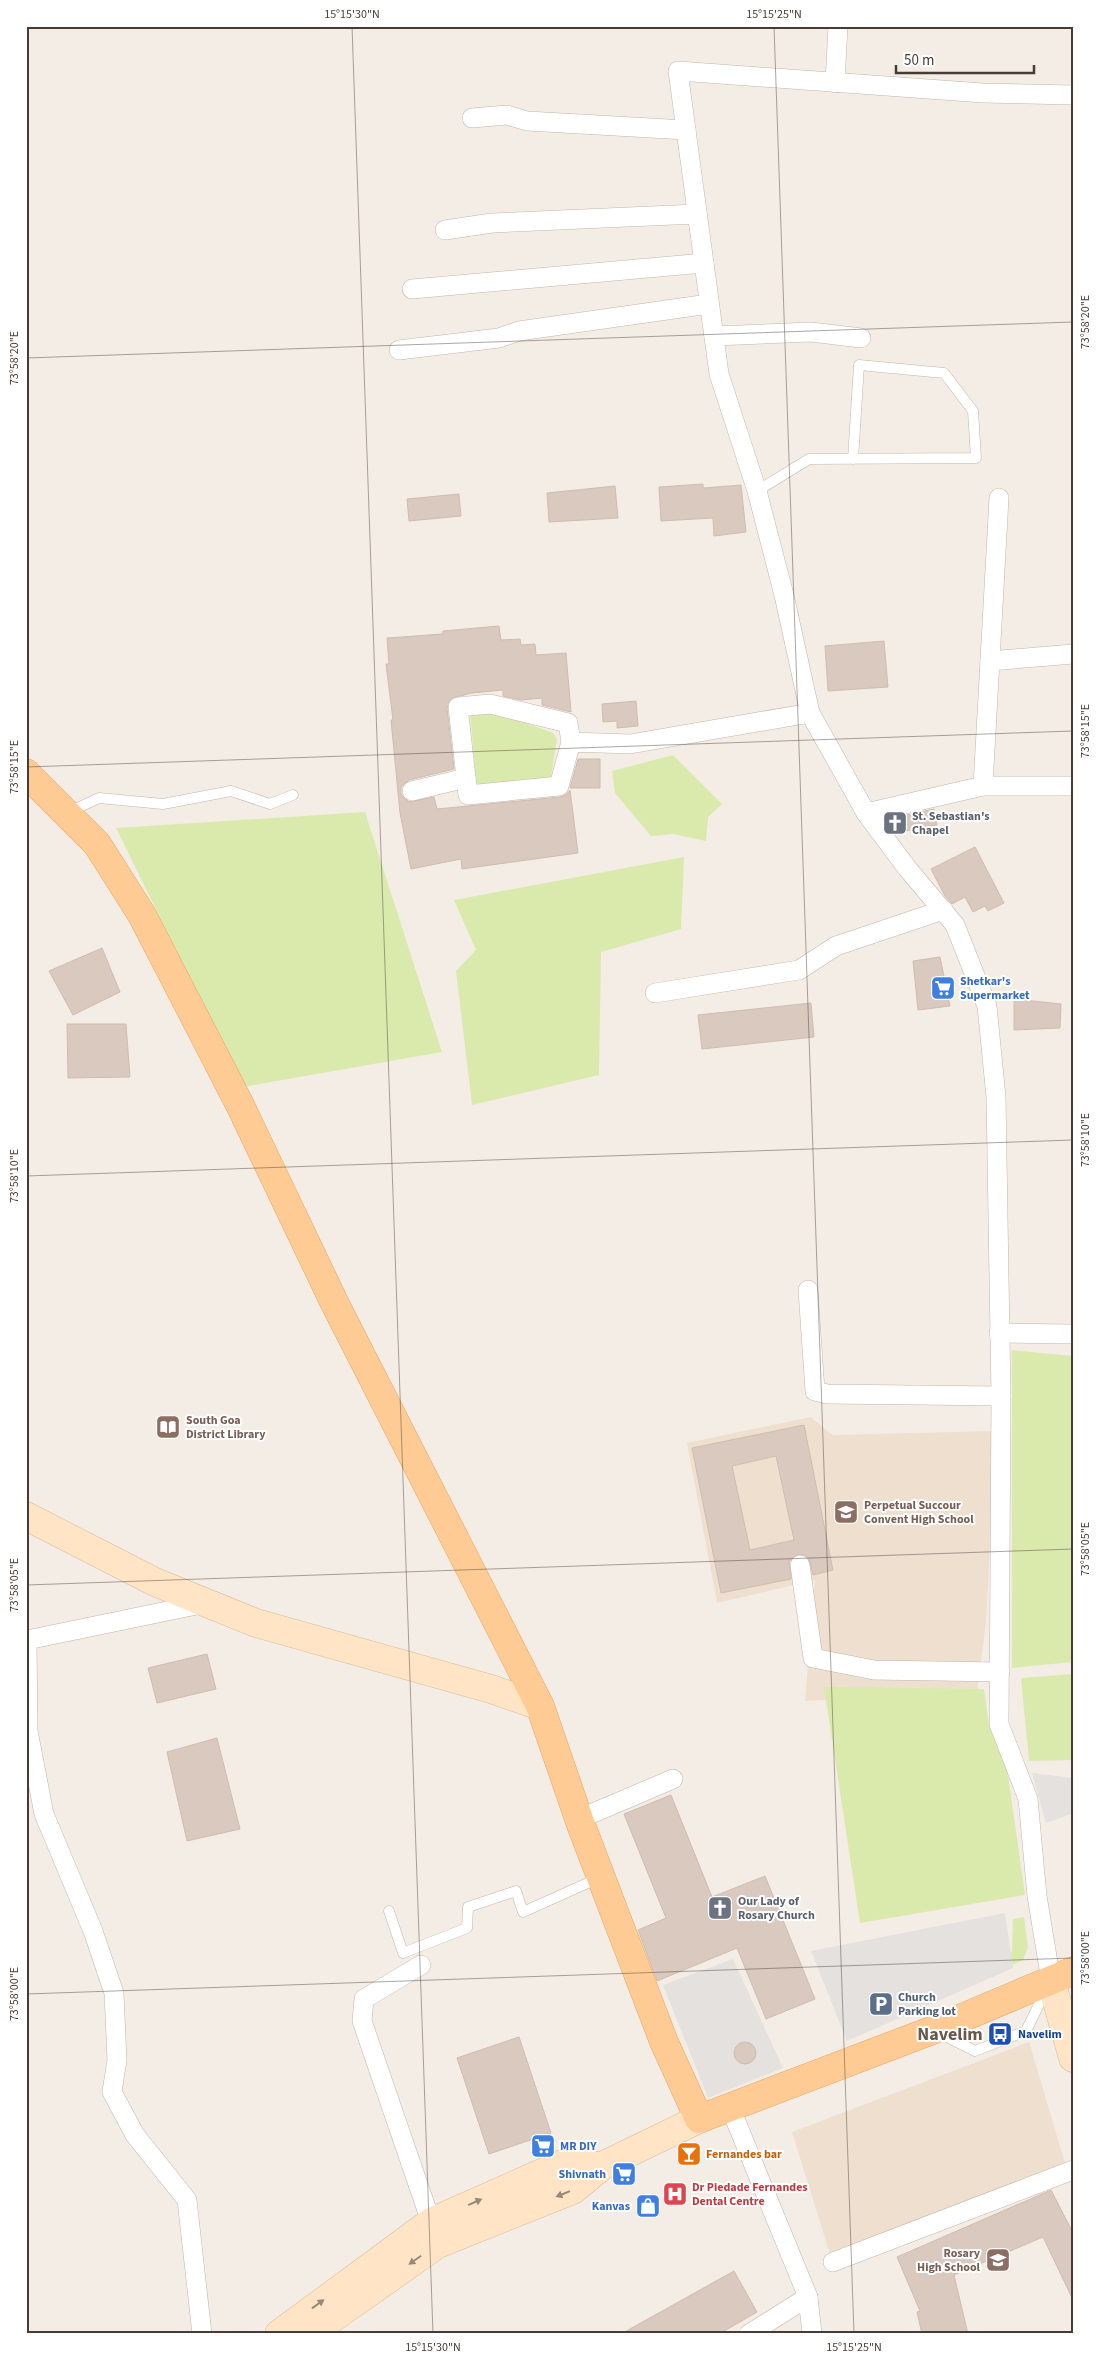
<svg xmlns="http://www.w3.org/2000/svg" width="1099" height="2360" viewBox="0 0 1099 2360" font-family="'Source Sans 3',sans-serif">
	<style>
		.education { fill: #eedfcf }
		.green { fill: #daeaac }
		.parking { fill: #e4e1de }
		.building { fill: #d9c9be; stroke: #d1bcad; fill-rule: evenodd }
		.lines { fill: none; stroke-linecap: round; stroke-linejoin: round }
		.lane-casing { stroke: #c3b5ab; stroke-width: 11 }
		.street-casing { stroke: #c3b5ab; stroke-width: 20 }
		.secondary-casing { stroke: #d9ba95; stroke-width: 29 }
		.primary-casing { stroke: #e9a45e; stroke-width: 29 }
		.lane { stroke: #fff; stroke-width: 10 }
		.street { stroke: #fff; stroke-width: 19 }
		.secondary { stroke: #ffe5c5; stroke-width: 28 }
		.primary { stroke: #ffcb94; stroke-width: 28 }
		.oneway { fill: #9a8876 }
		.ticks { fill: none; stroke: #473c35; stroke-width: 1; stroke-opacity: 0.45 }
		.labels { text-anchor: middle; stroke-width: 4; stroke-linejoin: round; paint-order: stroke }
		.worship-label { font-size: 12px; font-weight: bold; fill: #5b616d; stroke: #fff; text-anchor: start }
		.shop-label { font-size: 12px; font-weight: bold; fill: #366cbe; stroke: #fff; text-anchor: start }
		.education-label { font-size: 12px; font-weight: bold; fill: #785e54; stroke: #fff; text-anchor: start }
		.service-label { font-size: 12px; font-weight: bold; fill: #4e5e75; stroke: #fff; text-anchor: start }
		.transit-label { font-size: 12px; font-weight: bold; fill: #164399; stroke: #fff; text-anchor: start }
		.food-label { font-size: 12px; font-weight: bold; fill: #c56008; stroke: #fff; text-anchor: start }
		.health-label { font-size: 12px; font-weight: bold; fill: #be3a42; stroke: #fff; text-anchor: start }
		.district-label { font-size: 18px; font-weight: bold; fill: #6a584b; stroke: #fff }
		.neatline { fill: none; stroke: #473c35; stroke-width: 2 }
		.ticks-label { font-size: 12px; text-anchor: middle; fill: #473c35 }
	</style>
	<rect width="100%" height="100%" fill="#f4ede6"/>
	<g class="education">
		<path d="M811 1417 832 1435 996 1431 986 1623 977 1692 805 1701 815 1580 717 1603 687 1443Z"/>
		<path d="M1029 2042 1065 2163 830 2254 792 2132Z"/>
	</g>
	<g class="green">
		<path d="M489 709 553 733 557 739 550 783 477 788 470 714Z"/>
		<path d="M673 755 722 804 708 817 706 841 673 834 651 836 615 793 612 771Z"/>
		<path d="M365 812 442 1052 243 1087 116 828Z"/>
		<path d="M684 857 681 929 601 952 599 1075 472 1105 456 971 476 950 454 900Z"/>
		<path d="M1012 1350 1073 1356V1662L1012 1668Z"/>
		<path d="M1073 1674V1760L1029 1761 1021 1678Z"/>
		<path d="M824 1687 984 1689 989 1725 1007 1768 1025 1895 860 1923Z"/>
		<path d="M1024 1917 1028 1947 1023 1960 927 2004 922 1993 1012 1952 1013 1919Z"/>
	</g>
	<g class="parking">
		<path d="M1032 1773 1073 1778V1813L1046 1823Z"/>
		<path d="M1005 1913 1013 1968 847 2041 811 1951Z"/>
		<path d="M733 1959 783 2068 708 2098 663 1985Z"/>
	</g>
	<g class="building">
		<path d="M703 484V488L741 485 746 532 714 536 713 518 661 521 659 487Z"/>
		<path d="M615 486 618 518 549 522 547 493Z"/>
		<path d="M459 494 461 516 409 521 407 499Z"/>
		<path d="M499 626 501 640 520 639 521 645 535 644 536 655 566 653 571 712 542 705V698L521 700 503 696V690L472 693 452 698 447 708 454 769 409 780 401 787V794L409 802 434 797 437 809 560 797 566 795 570 790 578 853 462 869 461 859 411 869 400 813 391 720H393L386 664H389L387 638 443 634V631Z"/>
		<path d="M884 641 888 687 828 691 825 646Z"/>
		<path d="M636 701 638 726 617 728V721L603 722 602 704Z"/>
		<path d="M578 759H600V788H570Z"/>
		<path d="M934 809 937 825 895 833 885 820Z"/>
		<path d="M975 847 1004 903 988 911 985 906 973 912 965 897 952 904 945 896 931 869Z"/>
		<path d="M102 948 120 992 73 1015 49 971Z"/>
		<path d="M940 957 950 1006 918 1010 913 961Z"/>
		<path d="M1014 999 1061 1004 1060 1028 1014 1030Z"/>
		<path d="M811 1003 814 1037 702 1049 698 1015Z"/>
		<path d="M67 1024H126L130 1077 68 1078Z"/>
		<path d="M804 1425 833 1570 813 1575 809 1558 805 1555 798 1554 789 1561 791 1579 721 1593 692 1448ZM776 1456 794 1540 750 1550 732 1466Z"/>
		<path d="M207 1654 216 1689 157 1703 148 1668Z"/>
		<path d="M217 1738 240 1829 187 1841 167 1752Z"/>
		<path d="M671 1795 712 1897 765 1876 815 1999 766 2019 737 1948 657 1981 638 1930 666 1918 624 1814Z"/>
		<path d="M519 2037 551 2133 489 2154 457 2058Z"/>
		<circle cx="745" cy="2053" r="11"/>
		<path d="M1051 2190 1073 2233V2300L1043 2237 954 2275 968 2334H922L917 2312 920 2311 897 2257Z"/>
		<path d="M734 2271 757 2312 719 2334H621Z"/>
	</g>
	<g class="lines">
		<defs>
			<g id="lane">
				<path d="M757 491 809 459 976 458 973 411 944 373 859 365 853 459"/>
				<path d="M67 813 99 798 163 804 231 791 270 804 293 795"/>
				<path d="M389 1911 403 1953 467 1928 468 1907 516 1891 523 1912 601 1877"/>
				<path d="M937 2032 975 2051 1026 2031 1047 1988"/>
			</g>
			<g id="street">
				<path d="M835 83 838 26"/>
				<path d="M472 118 507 115 527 121 686 130"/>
				<path d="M445 230 492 223 697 214"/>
				<path d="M412 289 704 263"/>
				<path d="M714 336 811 332 861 338"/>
				<path d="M399 350 499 338 519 331 709 304"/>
				<path d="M990 661 1073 654"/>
				<path d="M571 742 568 723 490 704 458 707 468 795 559 786 571 742 630 744 810 713"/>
				<path d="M983 786 999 498"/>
				<path d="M412 791 466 778"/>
				<path d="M866 813 983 786H1073"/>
				<path d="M655 993 799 970 836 946 943 910"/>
				<path d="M808 1290 815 1391 827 1394 1001 1396"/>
				<path d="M999 1333 1073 1334"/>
				<path d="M800 1565 813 1658 874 1670 1000 1672"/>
				<path d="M579 1819 673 1779"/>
				<path d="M421 1965 364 1999 362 2021 431 2222"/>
				<path d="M1051 1981 1037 1896 1028 1799 999 1724 1001 1396 996 1097 987 1006 955 925 907 868 866 813 810 713 784 595 757 491 719 374 678 71 983 93 1073 95"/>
				<path d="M730 2107 808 2297 812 2334"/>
				<path d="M833 2262 1073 2170"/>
				<path d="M202 2334 187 2200 135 2135 112 2092 117 2060 114 1993 93 1931 44 1814 28 1731 27 1640 206 1603"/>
				<path d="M749 2334 808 2297"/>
			</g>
			<g id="secondary">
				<path d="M26 1516 155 1582 256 1623 491 1689 540 1706"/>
				<path d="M1051 1981 1073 2058"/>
				<path d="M279 2334 431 2222 562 2164 602 2166"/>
				<path d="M310 2334 438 2244 573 2190 602 2166 699 2119"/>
			</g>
			<path id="primary" d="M26 773 97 844 142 915 240 1105 335 1304 540 1706 581 1825 664 2042 699 2119 933 2030 1073 1971"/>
		</defs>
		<use href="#lane" class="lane-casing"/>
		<use href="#street" class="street-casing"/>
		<use href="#secondary" class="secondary-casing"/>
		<use href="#primary" class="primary-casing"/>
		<use href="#lane" class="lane"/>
		<use href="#street" class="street"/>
		<use href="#secondary" class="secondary"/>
		<use href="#primary" class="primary"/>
	</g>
	<defs><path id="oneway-solid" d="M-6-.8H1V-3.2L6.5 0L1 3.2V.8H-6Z" transform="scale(1.25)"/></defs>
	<g class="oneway">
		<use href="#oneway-solid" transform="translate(563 2194) rotate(158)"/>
		<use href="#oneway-solid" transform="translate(475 2202) rotate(-24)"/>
		<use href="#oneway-solid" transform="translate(415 2260) rotate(145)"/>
		<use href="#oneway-solid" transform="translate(318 2304) rotate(-36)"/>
	</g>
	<path class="ticks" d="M352 26 433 2334M774 26 854 2334M26 358 1073 322M26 767 1073 731M26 1176 1073 1140M26 1585 1073 1549M26 1994 1073 1958"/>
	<defs>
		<symbol id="church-square" viewBox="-11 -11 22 22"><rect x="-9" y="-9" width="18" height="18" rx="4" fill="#6b7280" stroke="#fff"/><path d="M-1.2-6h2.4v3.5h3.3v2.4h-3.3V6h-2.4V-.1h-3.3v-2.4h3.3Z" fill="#fff"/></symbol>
		<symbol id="supermarket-square" viewBox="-11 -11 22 22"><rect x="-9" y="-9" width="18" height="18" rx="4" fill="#3f7fe0" stroke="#fff"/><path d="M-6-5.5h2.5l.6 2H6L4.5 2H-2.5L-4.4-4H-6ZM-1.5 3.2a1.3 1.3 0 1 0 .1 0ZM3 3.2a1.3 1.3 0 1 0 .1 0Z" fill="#fff"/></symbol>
		<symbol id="library-square" viewBox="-11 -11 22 22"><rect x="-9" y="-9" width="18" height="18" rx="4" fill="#8d6e63" stroke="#fff"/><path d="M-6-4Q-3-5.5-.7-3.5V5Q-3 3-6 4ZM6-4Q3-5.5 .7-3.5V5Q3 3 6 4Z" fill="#fff"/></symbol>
		<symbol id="school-square" viewBox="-11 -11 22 22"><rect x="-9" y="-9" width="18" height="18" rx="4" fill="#8d6e63" stroke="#fff"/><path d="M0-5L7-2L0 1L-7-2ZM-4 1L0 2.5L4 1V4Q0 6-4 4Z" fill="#fff"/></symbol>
		<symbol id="parking-square" viewBox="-11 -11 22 22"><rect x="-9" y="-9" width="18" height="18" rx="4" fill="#5c6f8a" stroke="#fff"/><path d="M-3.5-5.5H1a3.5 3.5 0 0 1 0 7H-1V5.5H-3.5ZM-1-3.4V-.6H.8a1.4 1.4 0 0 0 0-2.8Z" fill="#fff"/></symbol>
		<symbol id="bus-square" viewBox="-11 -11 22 22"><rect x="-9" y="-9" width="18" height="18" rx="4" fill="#1a4fb4" stroke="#fff"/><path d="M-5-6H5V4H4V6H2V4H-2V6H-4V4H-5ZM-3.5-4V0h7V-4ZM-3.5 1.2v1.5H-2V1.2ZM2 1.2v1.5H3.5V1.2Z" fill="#fff"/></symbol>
		<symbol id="bar-square" viewBox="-11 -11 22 22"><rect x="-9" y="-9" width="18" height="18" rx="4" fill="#e8710a" stroke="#fff"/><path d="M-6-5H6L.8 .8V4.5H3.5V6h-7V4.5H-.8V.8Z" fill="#fff"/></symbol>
		<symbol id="hospital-square" viewBox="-11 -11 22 22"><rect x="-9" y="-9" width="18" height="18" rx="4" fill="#e0444e" stroke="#fff"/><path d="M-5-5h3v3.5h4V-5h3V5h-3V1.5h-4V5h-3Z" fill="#fff"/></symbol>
		<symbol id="shop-square" viewBox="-11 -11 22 22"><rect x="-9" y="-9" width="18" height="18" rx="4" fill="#3f7fe0" stroke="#fff"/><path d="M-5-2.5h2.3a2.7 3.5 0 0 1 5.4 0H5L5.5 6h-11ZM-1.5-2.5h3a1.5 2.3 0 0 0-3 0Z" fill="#fff"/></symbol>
	</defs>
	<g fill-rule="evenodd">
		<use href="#church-square" x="881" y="809" width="28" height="28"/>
		<use href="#supermarket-square" x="929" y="974" width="28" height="28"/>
		<use href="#library-square" x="154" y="1413" width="28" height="28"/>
		<use href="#school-square" x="832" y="1498" width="28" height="28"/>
		<use href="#church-square" x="706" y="1894" width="28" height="28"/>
		<use href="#parking-square" x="867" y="1990" width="28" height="28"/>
		<use href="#bus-square" x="986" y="2020" width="28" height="28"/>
		<use href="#supermarket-square" x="529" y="2132" width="28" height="28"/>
		<use href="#bar-square" x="675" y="2140" width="28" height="28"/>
		<use href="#supermarket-square" x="610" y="2160" width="28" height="28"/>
		<use href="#hospital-square" x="661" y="2180" width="28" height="28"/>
		<use href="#shop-square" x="634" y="2192" width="28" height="28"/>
		<use href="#school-square" x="984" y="2246" width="28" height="28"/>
	</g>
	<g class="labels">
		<g class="worship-label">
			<text x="912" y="820">St. Sebastian's<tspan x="912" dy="14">Chapel</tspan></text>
			<text x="738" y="1905">Our Lady of<tspan x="738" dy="14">Rosary Church</tspan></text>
		</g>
		<g class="shop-label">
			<text x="960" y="985">Shetkar's<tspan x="960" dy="14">Supermarket</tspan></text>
			<text x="560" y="2150">MR DIY</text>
			<text x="606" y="2178" text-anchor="end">Shivnath</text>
			<text x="630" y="2210" text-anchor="end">Kanvas</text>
		</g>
		<g class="education-label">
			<text x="186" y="1424">South Goa<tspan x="186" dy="14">District Library</tspan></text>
			<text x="864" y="1509">Perpetual Succour<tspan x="864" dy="14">Convent High School</tspan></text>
			<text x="980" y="2257" text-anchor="end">Rosary<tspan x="980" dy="14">High School</tspan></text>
		</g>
		<g class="service-label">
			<text x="898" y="2001">Church<tspan x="898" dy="14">Parking lot</tspan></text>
		</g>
		<g class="transit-label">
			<text x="1018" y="2038">Navelim</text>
		</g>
		<g class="food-label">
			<text x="706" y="2158">Fernandes bar</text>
		</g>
		<g class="health-label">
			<text x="692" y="2191">Dr Piedade Fernandes<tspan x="692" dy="14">Dental Centre</tspan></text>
		</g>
		<g class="district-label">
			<text x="950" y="2040">Navelim</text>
		</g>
	</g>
	<rect width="1099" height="2360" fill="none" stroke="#ffffff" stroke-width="55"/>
	<path d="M896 65v8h138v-8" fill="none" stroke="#473c35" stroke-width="2.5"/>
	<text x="904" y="65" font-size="15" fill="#473c35" stroke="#ffffff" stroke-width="4" paint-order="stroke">50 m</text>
	<rect x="28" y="28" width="1044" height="2304" class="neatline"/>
	<g class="ticks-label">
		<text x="352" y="18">15°15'30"N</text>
		<text x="774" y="18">15°15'25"N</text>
		<text transform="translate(1085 322) rotate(-90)" y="4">73°58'20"E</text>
		<text transform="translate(14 358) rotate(-90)" y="4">73°58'20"E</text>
		<text transform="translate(1085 731) rotate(-90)" y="4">73°58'15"E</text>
		<text transform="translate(14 767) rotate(-90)" y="4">73°58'15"E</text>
		<text transform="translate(1085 1140) rotate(-90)" y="4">73°58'10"E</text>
		<text transform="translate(14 1176) rotate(-90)" y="4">73°58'10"E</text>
		<text transform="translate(1085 1549) rotate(-90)" y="4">73°58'05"E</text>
		<text transform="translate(14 1585) rotate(-90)" y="4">73°58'05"E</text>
		<text transform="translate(1085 1958) rotate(-90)" y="4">73°58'00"E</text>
		<text transform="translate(14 1994) rotate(-90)" y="4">73°58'00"E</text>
		<text x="433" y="2351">15°15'30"N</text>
		<text x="854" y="2351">15°15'25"N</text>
	</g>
</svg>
